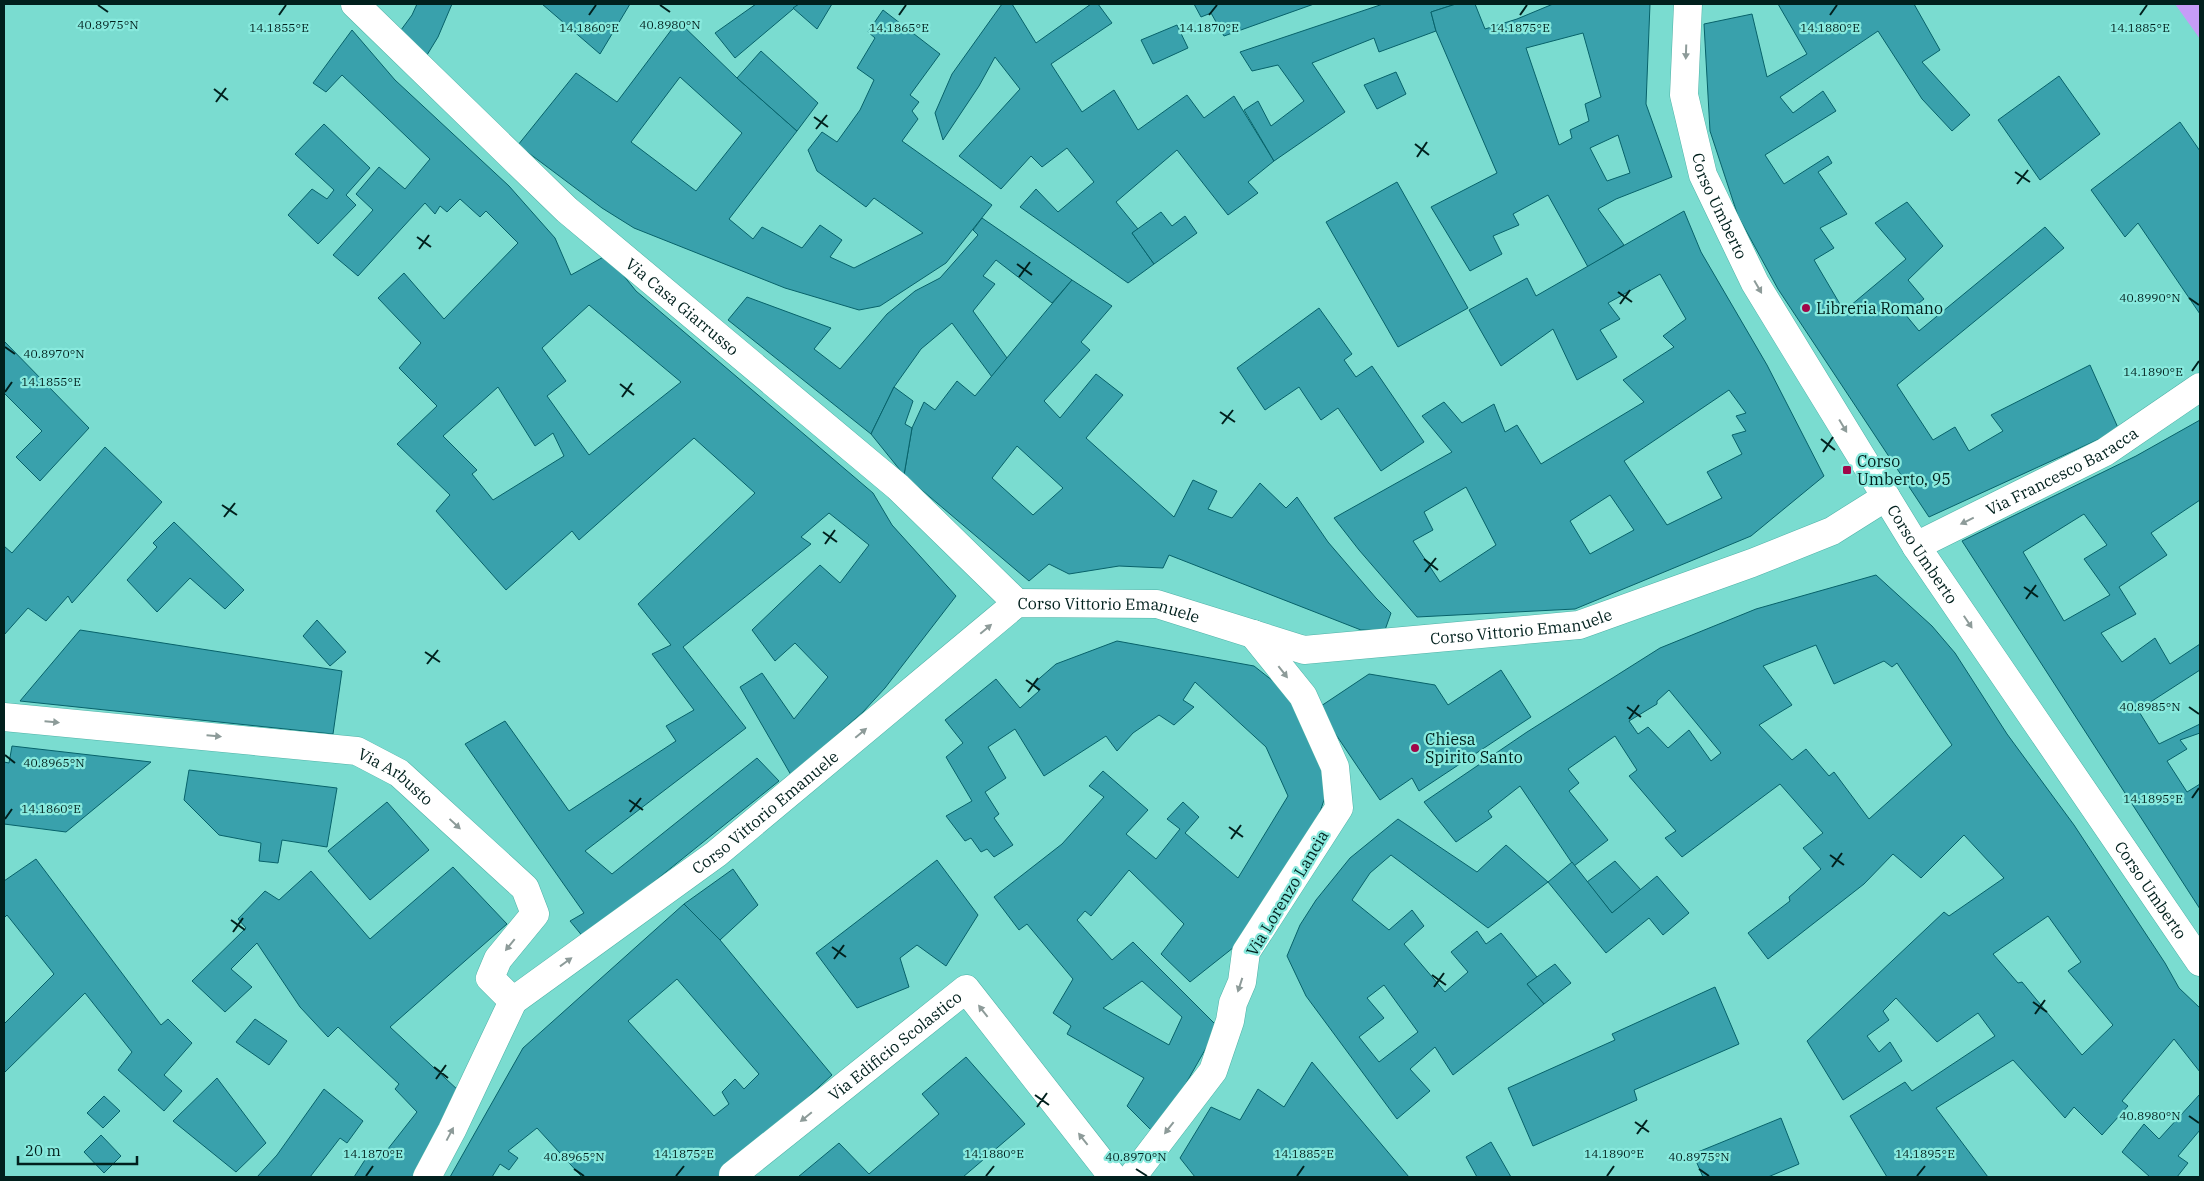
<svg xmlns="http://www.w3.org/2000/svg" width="2204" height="1181" viewBox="0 0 2204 1181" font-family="'IBM Plex Serif',serif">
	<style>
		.green { fill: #c69cf7 }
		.building { fill: #39a1ac; stroke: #07626a; fill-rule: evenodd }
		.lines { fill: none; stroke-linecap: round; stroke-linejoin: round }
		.minor-casing { stroke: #4fb2a7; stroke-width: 29 }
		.secondary-casing { stroke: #4fb2a7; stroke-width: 29 }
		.minor { stroke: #fff; stroke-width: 28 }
		.secondary { stroke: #fff; stroke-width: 28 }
		.oneway { fill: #8d9b99 }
		.ticks { fill: none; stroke: #01201d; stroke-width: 2 }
		.poi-dot { fill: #a00649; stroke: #88e9dd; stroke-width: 2 }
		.labels { text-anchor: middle; stroke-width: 4.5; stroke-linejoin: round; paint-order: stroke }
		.street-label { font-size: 16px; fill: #01201d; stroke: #88e9dd }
		.poi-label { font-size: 16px; fill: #01201d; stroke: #88e9dd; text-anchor: start }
		.ticks-label { font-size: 12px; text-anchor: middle; fill: #01201d; stroke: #88e9dd; stroke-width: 4.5; stroke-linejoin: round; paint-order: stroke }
	</style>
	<rect width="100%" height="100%" fill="#7adcd0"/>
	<path class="green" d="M2175 4H2200V39Z"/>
	<g class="building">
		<path d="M417 4H452L438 37 427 55 398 34 412 15Z"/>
		<path d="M542 4H630L600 54Z"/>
		<path d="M756 4H799L735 58 715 33Z"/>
		<path d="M799 4H832L817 29 793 8Z"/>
		<path d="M1002 4H1012L1036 43 1091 4H1098L1112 23 1051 64 1082 112 1114 90 1138 130 1187 95 1204 118 1234 96 1274 161 1248 182 1258 193 1228 215 1177 150 1116 202 1138 229 1132 233 1154 264 1128 283 1020 207 1036 189 1058 212 1094 182 1067 148 1042 167 1031 156 1001 189 959 156 1020 89 995 57 979 86 943 140 935 113 952 74Z"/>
		<path d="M1194 4H1314L1224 36 1211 13 1201 17Z"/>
		<path d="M1383 4H1456L1431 12 1436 31 1379 52 1374 38 1312 63 1345 112 1274 161 1244 110 1258 101 1271 126 1304 101 1278 65 1252 71 1240 52Z"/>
		<path d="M1456 4H1475L1485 29 1517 19 1553 4H1650L1646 104 1672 177 1616 199 1598 209 1624 245 1588 267 1548 195 1513 214 1519 225 1493 236 1502 254 1470 271 1431 207 1497 173 1436 31 1431 12ZM1583 33 1601 97 1585 104 1589 121 1570 130 1572 138 1559 145 1526 48ZM1618 135 1630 173 1607 181 1590 148Z"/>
		<path d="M1778 4H1914L1940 50 1922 62 1970 115 1952 131 1922 99 1878 31 1780 97 1793 113 1823 91 1836 111 1765 155 1784 184 1828 156 1832 163 1818 172 1847 214 1820 228 1834 248 1814 260 1844 311 1906 259 1875 223 1907 202 1943 246 1908 280 1924 299 1905 314 1919 331 2045 227 2064 248 1897 385 1933 440 1955 427 1969 451 2003 431 1991 415 2090 365 2119 430 1929 517 1778 289 1738 216 1710 131 1704 24 1752 14 1767 77 1807 54Z"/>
		<path d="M883 10 940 54 910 95 919 102 912 111 918 119 902 141 992 205 946 263 880 306 859 310 785 288 634 228 602 208 518 145 576 73 617 102 678 21 737 78 797 131 729 219 753 239 762 227 802 248 820 225 842 240 830 257 854 268 923 233 874 198 866 207 817 171 808 150 822 132 837 142 860 110 874 80 857 68 875 38 868 32ZM680 77 742 133 696 191 631 142Z"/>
		<path d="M1177 25 1188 48 1153 64 1141 40Z"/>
		<path d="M352 30 395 80 509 186 555 238 571 275 607 255 636 291 873 493 892 525 956 596 885 688 863 712 791 775 740 687 762 673 794 719 828 677 795 643 775 661 752 630 820 565 840 583 869 545 829 513 801 537 811 544 683 647 746 728 585 851 612 874 757 758 779 781 584 938 570 921 584 913 465 744 505 721 569 811 676 741 666 726 694 710 652 654 671 645 638 604 755 493 694 438 579 540 572 531 506 590 436 511 450 495 397 444 437 406 399 368 421 343 378 298 404 273 444 319 518 243 486 211 480 217 460 199 447 212 440 206 435 214 425 203 358 276 333 255 373 210 356 194 379 167 405 189 430 159 342 75 326 92 313 83ZM589 305 681 382 589 455 547 396 566 381 542 348ZM498 387 535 446 553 433 564 456 493 500 472 474 477 470 443 436Z"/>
		<path d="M761 51 818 103 797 131 737 78Z"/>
		<path d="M1396 72 1406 94 1377 109 1364 85Z"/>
		<path d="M2059 76 2100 134 2040 180 1998 120Z"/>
		<path d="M2180 122 2200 151V314L2138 223 2125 237 2091 190Z"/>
		<path d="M324 124 370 168 346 195 356 205 318 244 288 215 312 189 327 199 334 190 295 154Z"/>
		<path d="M1397 182 1468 308 1398 347 1326 222Z"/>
		<path d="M1684 211 1701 252 1767 365 1824 476 1751 536 1575 609 1417 617 1359 550 1334 518 1452 452 1422 416 1444 402 1462 423 1494 404 1505 432 1517 425 1541 464 1644 402 1623 380 1674 347 1663 336 1686 319 1660 274 1608 303 1620 319 1600 330 1617 357 1577 380 1553 329 1501 366 1469 310 1527 278 1536 296ZM1729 390 1746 413 1736 416 1746 431 1732 435 1742 454 1707 472 1722 498 1667 525 1624 461ZM1466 487 1496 545 1440 582 1413 541 1433 530 1424 512ZM1610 495 1634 530 1590 554 1570 521Z"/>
		<path d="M1161 212 1172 226 1185 216 1197 233 1154 264 1132 233Z"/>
		<path d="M982 218 1072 280 1052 303 996 260 983 276 995 284 973 311 1007 358 992 377 952 323 921 349 894 387 871 434 728 320 747 297 831 328 814 349 840 369 887 314 915 291 940 278 978 235 973 230Z"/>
		<path d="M1072 280 1112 306 1081 342 1090 350 1044 401 1060 418 1096 374 1123 395 1086 438 1174 517 1193 480 1217 491 1208 509 1232 518 1260 483 1286 508 1297 497 1328 542 1376 598 1391 613 1385 630H1361L1169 555 1163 568 1119 566 1069 574 1049 564 1029 581 904 475 912 428 924 402 935 410 957 381 975 396ZM1017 446 1063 488 1033 515 992 478Z"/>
		<path d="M1319 308 1352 354 1344 360 1356 377 1372 366 1424 442 1381 471 1338 408 1321 420 1299 387 1265 410 1237 368Z"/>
		<path d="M4 341 89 428 40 481 16 457 42 431 4 393Z"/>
		<path d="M894 387 913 401 905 424 912 428 904 475 871 434Z"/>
		<path d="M2200 420V500L2151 533 2167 555 2119 587 2136 614 2101 633 2122 662 2155 638 2170 664 2200 644V670L2138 710 2159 744 2200 724V733L2180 740 2187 749 2167 761 2187 792 2200 784V909L1962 541 2136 456ZM2084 514 2107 545 2084 559 2110 595 2064 621 2023 552Z"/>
		<path d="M105 447 162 502 72 603 68 596 46 621 28 608 4 635V546L12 553Z"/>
		<path d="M174 522 244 590 225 609 190 578 157 612 127 580 157 547 153 543Z"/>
		<path d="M1876 575 1932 626 1955 653 2007 734 2074 825 2165 963 2179 988 2200 1008V1072L2174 1039 2122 1101 2128 1106 2102 1135 2074 1107 2065 1118 2013 1060 1936 1108 1988 1177H1887L1850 1116 1905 1082 1912 1091 1995 1036 1978 1013 1937 1042 1896 998 1883 1011 1889 1020 1867 1036 1879 1052 1890 1042 1902 1061 1843 1100 1807 1041 1944 912 1949 916 2004 878 1964 835 1921 878 1893 854 1864 884 1768 959 1748 933 1790 901 1789 897 1821 869 1803 848 1823 833 1780 784 1682 857 1665 838 1676 831 1629 776 1637 770 1615 736 1568 769 1579 783 1569 791 1608 840 1574 866 1520 786 1488 811 1492 817 1456 842 1424 802 1527 732 1660 648 1756 609ZM1816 645 1834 684 1884 661 1892 667 1897 663 1952 745 1869 819 1834 772 1829 776 1806 749 1792 760 1759 725 1792 705 1763 666ZM1669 690 1721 753 1711 761 1689 730 1668 748 1648 727 1638 734 1629 721 1657 704V701ZM2048 916 2081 962 2068 971 2113 1025 2082 1055 2022 982 2018 983 1993 954Z"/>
		<path d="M317 620 346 652 330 666 303 636Z"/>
		<path d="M80 630 342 671 333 734 20 701Z"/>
		<path d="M1117 641 1254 666 1292 696 1322 766 1326 794 1315 827 1248 936 1190 982 1161 954 1184 924 1129 870 1091 916 1085 911 1077 920 1112 960 1133 942 1218 1027 1172 1108 1154 1133 1127 1106 1144 1078 1067 1034 1071 1026 1053 1013 1073 979 1027 924 1019 930 994 897 1062 844 1104 797 1089 786 1103 771 1148 810 1126 834 1156 859 1180 829 1167 819 1183 802 1199 817 1185 833 1238 878 1288 796 1266 747 1195 682 1183 700 1194 707 1174 725 1159 715 1133 733 1117 751 1106 736 1044 776 1015 729 988 747 1006 778 985 792 999 814 994 818 1013 845 994 857 987 849 981 852 971 838 965 841 946 816 972 801 946 757 963 743 945 720 996 679 1020 708 1039 691 1033 684 1056 664ZM1142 981 1182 1017 1169 1045 1103 1008Z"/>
		<path d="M1501 670 1531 717 1419 791 1412 778 1380 800 1318 708 1369 674 1435 685 1448 705Z"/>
		<path d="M12 746 151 762 66 832 4 824V762L9 763Z"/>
		<path d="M189 770 337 788 327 847 282 840 278 863 259 861 261 843 219 835 184 800Z"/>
		<path d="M387 802 429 850 370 900 328 851Z"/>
		<path d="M1398 819 1477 872 1506 845 1548 882 1488 928 1391 855 1370 873 1352 900 1389 930 1412 910 1424 926 1404 944 1445 992 1468 972 1451 952 1477 931 1486 944 1501 933 1537 977 1527 984 1544 1004 1453 1075 1435 1047 1410 1069 1430 1091 1397 1119 1306 996 1287 956 1300 925 1316 900 1350 858ZM1384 985 1418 1032 1379 1062 1359 1037 1384 1018 1367 998Z"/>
		<path d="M36 859 161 1025 168 1019 192 1043 164 1075 182 1091 164 1111 118 1070 132 1052 85 993 4 1073V1024L54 974 7 915 4 918V881Z"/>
		<path d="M937 860 978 915 946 966 917 945 900 958 909 987 857 1008 816 953Z"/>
		<path d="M1615 861 1641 890 1612 913 1587 882Z"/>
		<path d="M1572 862 1612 913 1657 876 1689 913 1663 935 1649 918 1606 953 1548 882Z"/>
		<path d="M453 867 507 924 390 1027 459 1091 413 1177H354L370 1152 380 1159 417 1112 395 1089 399 1084 338 1027 328 1037 300 1007 257 943 231 969 252 987 225 1012 192 981 246 928 238 919 265 891 279 900 311 871 370 939Z"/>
		<path d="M733 869 758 905 720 940 684 904Z"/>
		<path d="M684 904 720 940 832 1075 721 1177H582L537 1128 508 1151 518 1158 509 1170 500 1164 492 1177H450L523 1048ZM677 979 759 1074 744 1089 735 1079 722 1092 729 1104 714 1116 628 1021Z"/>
		<path d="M1555 964 1571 983 1544 1004 1527 984Z"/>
		<path d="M1715 987 1739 1044 1634 1090 1637 1100 1533 1146 1508 1088 1615 1040 1612 1034Z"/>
		<path d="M255 1019 287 1041 269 1065 236 1042Z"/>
		<path d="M966 1057 1025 1124 963 1177H798L839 1143 869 1174 939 1114 922 1094Z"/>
		<path d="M1312 1062 1409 1177H1195L1180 1158 1211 1107 1240 1120 1258 1089 1284 1107Z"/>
		<path d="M217 1078 266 1143 236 1172 173 1121Z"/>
		<path d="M324 1089 363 1121 347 1143 340 1138 310 1177H257L277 1155Z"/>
		<path d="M2200 1094V1130L2178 1156 2188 1163 2177 1177H2150L2122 1152 2144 1124 2159 1139Z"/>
		<path d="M104 1096 120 1111 103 1128 87 1113Z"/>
		<path d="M1781 1118 1799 1164 1768 1177H1703L1693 1154Z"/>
		<path d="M101 1135 121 1156 104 1173 84 1152Z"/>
		<path d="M1491 1142 1511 1177H1477L1466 1157Z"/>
	</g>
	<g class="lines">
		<defs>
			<g id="minor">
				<path id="s1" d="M355 4 567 210 898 487 1017 603"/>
				<path id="s2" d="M1916 546 2105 452 2200 387"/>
				<path id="s3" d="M4 717 357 751 399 773 525 888 535 914 498 959 490 978 513 1001"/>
				<path id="s4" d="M427 1177 452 1130 513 1001 716 854 1017 603 1157 604 1304 650 1579 625 1752 563 1832 531 1886 497"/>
				<path id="s5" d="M735 1177 733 1175 966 989 1113 1177"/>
				<path d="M1132 1177 1213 1071 1230 1021 1233 1003 1242 982 1246 952 1339 808 1335 767 1303 696 1253 634"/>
			</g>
			<g id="secondary">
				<path id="s6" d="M1688 4 1684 95 1703 175 1755 283 1916 546 2200 962"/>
			</g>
		</defs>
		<use href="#minor" class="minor-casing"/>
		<use href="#secondary" class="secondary-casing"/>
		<use href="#minor" class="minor"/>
		<use href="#secondary" class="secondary"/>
	</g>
	<defs><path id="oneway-solid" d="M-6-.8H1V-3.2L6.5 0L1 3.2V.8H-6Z" transform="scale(1.25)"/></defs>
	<g class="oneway">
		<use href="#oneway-solid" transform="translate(1686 52) rotate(92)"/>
		<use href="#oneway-solid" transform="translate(1758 287) rotate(60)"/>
		<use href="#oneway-solid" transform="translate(1843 426) rotate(59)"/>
		<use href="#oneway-solid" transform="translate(1967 521) rotate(154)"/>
		<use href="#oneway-solid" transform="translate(1968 622) rotate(56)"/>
		<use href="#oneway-solid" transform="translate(986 629) rotate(-40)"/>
		<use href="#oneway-solid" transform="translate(1283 672) rotate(52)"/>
		<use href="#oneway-solid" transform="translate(52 722) rotate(5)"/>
		<use href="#oneway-solid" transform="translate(861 733) rotate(-40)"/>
		<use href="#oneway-solid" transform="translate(214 736) rotate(5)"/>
		<use href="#oneway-solid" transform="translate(455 824) rotate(43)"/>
		<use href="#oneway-solid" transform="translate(510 945) rotate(129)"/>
		<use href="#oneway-solid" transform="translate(566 962) rotate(-36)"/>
		<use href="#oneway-solid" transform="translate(1240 985) rotate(108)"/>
		<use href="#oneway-solid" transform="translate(983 1011) rotate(-128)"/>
		<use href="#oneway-solid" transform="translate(806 1117) rotate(141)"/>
		<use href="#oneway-solid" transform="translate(1169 1128) rotate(128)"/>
		<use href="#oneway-solid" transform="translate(450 1134) rotate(-62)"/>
		<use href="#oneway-solid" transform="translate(1083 1139) rotate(-128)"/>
	</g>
	<path class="ticks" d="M98 5 108 12M660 5 670 12M279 15 286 5M589 15 596 5M899 15 906 5M1209 15 1217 5M1520 15 1527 5M1830 15 1837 5M2140 15 2147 5M214 89 228 100M216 102 226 88M814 117 828 127M816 129 827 115M1415 144 1429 155M1417 157 1427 142M2015 172 2030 182M2017 184 2028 170M417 237 431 247M419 249 429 235M1017 264 1032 275M1019 277 1030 262M1618 292 1632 302M2189 298 2199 305M1620 304 1630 290M5 347 15 354M2192 371 2199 361M620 384 634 395M5 392 12 382M622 397 632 383M1220 412 1235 422M1222 424 1233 410M1821 439 1835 450M1823 452 1833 437M222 505 237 515M224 517 235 503M823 532 837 542M825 544 835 530M1424 559 1438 570M1425 572 1436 558M2024 587 2038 597M2026 599 2036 585M425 652 440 662M427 664 438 650M1026 680 1040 690M1028 692 1038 678M1627 707 1641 717M2189 707 2199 714M1629 719 1639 705M5 755 15 763M2192 798 2199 788M629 800 643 810M630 812 641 798M5 819 12 809M1229 827 1243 837M1231 839 1241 825M1830 855 1844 865M1832 867 1842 853M231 920 245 930M233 932 243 918M832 947 846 957M834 959 844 945M1432 975 1446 985M1434 987 1444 973M2033 1002 2047 1012M2035 1014 2045 1000M434 1067 448 1078M436 1079 446 1065M1035 1095 1049 1105M1037 1107 1047 1093M2189 1116 2199 1123M1635 1122 1649 1132M1637 1134 1647 1120M574 1169 584 1176M1136 1169 1147 1176M1699 1169 1709 1176M366 1176 373 1166M676 1176 684 1166M986 1176 994 1166M1297 1176 1304 1166M1607 1176 1614 1166M1917 1176 1925 1166"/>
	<g class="poi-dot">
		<circle cx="1806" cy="308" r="5"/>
		<rect x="1842" y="465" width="10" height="10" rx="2.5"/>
		<circle cx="1415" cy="748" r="5"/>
	</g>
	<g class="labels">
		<g class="street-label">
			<text dy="6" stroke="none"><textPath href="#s6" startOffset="208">Corso Umberto</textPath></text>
			<text dy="6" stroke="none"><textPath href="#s1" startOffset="446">Via Casa Giarrusso</textPath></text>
			<text dy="6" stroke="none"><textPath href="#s2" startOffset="164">Via Francesco Baracca</textPath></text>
			<text dy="6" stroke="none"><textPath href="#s6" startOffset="612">Corso Umberto</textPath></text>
			<text dy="6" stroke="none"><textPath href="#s4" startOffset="931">Corso Vittorio Emanuele</textPath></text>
			<text dy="6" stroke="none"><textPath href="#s4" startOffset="1351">Corso Vittorio Emanuele</textPath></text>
			<text dy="6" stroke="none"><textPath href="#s3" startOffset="401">Via Arbusto</textPath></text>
			<text dy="6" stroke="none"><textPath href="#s4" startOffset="511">Corso Vittorio Emanuele</textPath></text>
			<text dy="6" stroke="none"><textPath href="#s6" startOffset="1018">Corso Umberto</textPath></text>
			<text transform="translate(1287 893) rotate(-59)" y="6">Via Lorenzo Lancia</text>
			<text dy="6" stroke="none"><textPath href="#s5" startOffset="210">Via Edificio Scolastico</textPath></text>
		</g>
		<g class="poi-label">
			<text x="1816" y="314">Libreria Romano</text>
			<text x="1857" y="467">Corso<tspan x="1857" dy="18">Umberto, 95</tspan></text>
			<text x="1425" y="745">Chiesa<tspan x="1425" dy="18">Spirito Santo</tspan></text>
		</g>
	</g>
	<g class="ticks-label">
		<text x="108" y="29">40.8975°N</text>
		<text x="670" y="29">40.8980°N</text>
		<text x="279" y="32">14.1855°E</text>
		<text x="589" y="32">14.1860°E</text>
		<text x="899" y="32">14.1865°E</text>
		<text x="1520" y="32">14.1875°E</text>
		<text x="1209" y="32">14.1870°E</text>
		<text x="1830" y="32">14.1880°E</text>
		<text x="2140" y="32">14.1885°E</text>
		<text x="2150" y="302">40.8990°N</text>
		<text x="54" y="358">40.8970°N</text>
		<text x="2153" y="376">14.1890°E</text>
		<text x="51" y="386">14.1855°E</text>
		<text x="2150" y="711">40.8985°N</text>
		<text x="54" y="767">40.8965°N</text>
		<text x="2153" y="803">14.1895°E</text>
		<text x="51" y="813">14.1860°E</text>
		<text x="2150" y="1120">40.8980°N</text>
		<text x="373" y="1158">14.1870°E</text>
		<text x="684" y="1158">14.1875°E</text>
		<text x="994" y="1158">14.1880°E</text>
		<text x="1304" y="1158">14.1885°E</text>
		<text x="1614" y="1158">14.1890°E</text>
		<text x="1925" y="1158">14.1895°E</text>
		<text x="574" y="1161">40.8965°N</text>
		<text x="1136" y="1161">40.8970°N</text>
		<text x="1699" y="1161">40.8975°N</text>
	</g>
	<rect width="2204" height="1181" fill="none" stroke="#01201d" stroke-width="10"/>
	<path d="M18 1156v8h119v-8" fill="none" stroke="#01201d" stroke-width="2.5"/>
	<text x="25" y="1156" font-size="15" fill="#01201d" stroke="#88e9dd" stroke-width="4" paint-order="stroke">20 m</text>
</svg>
